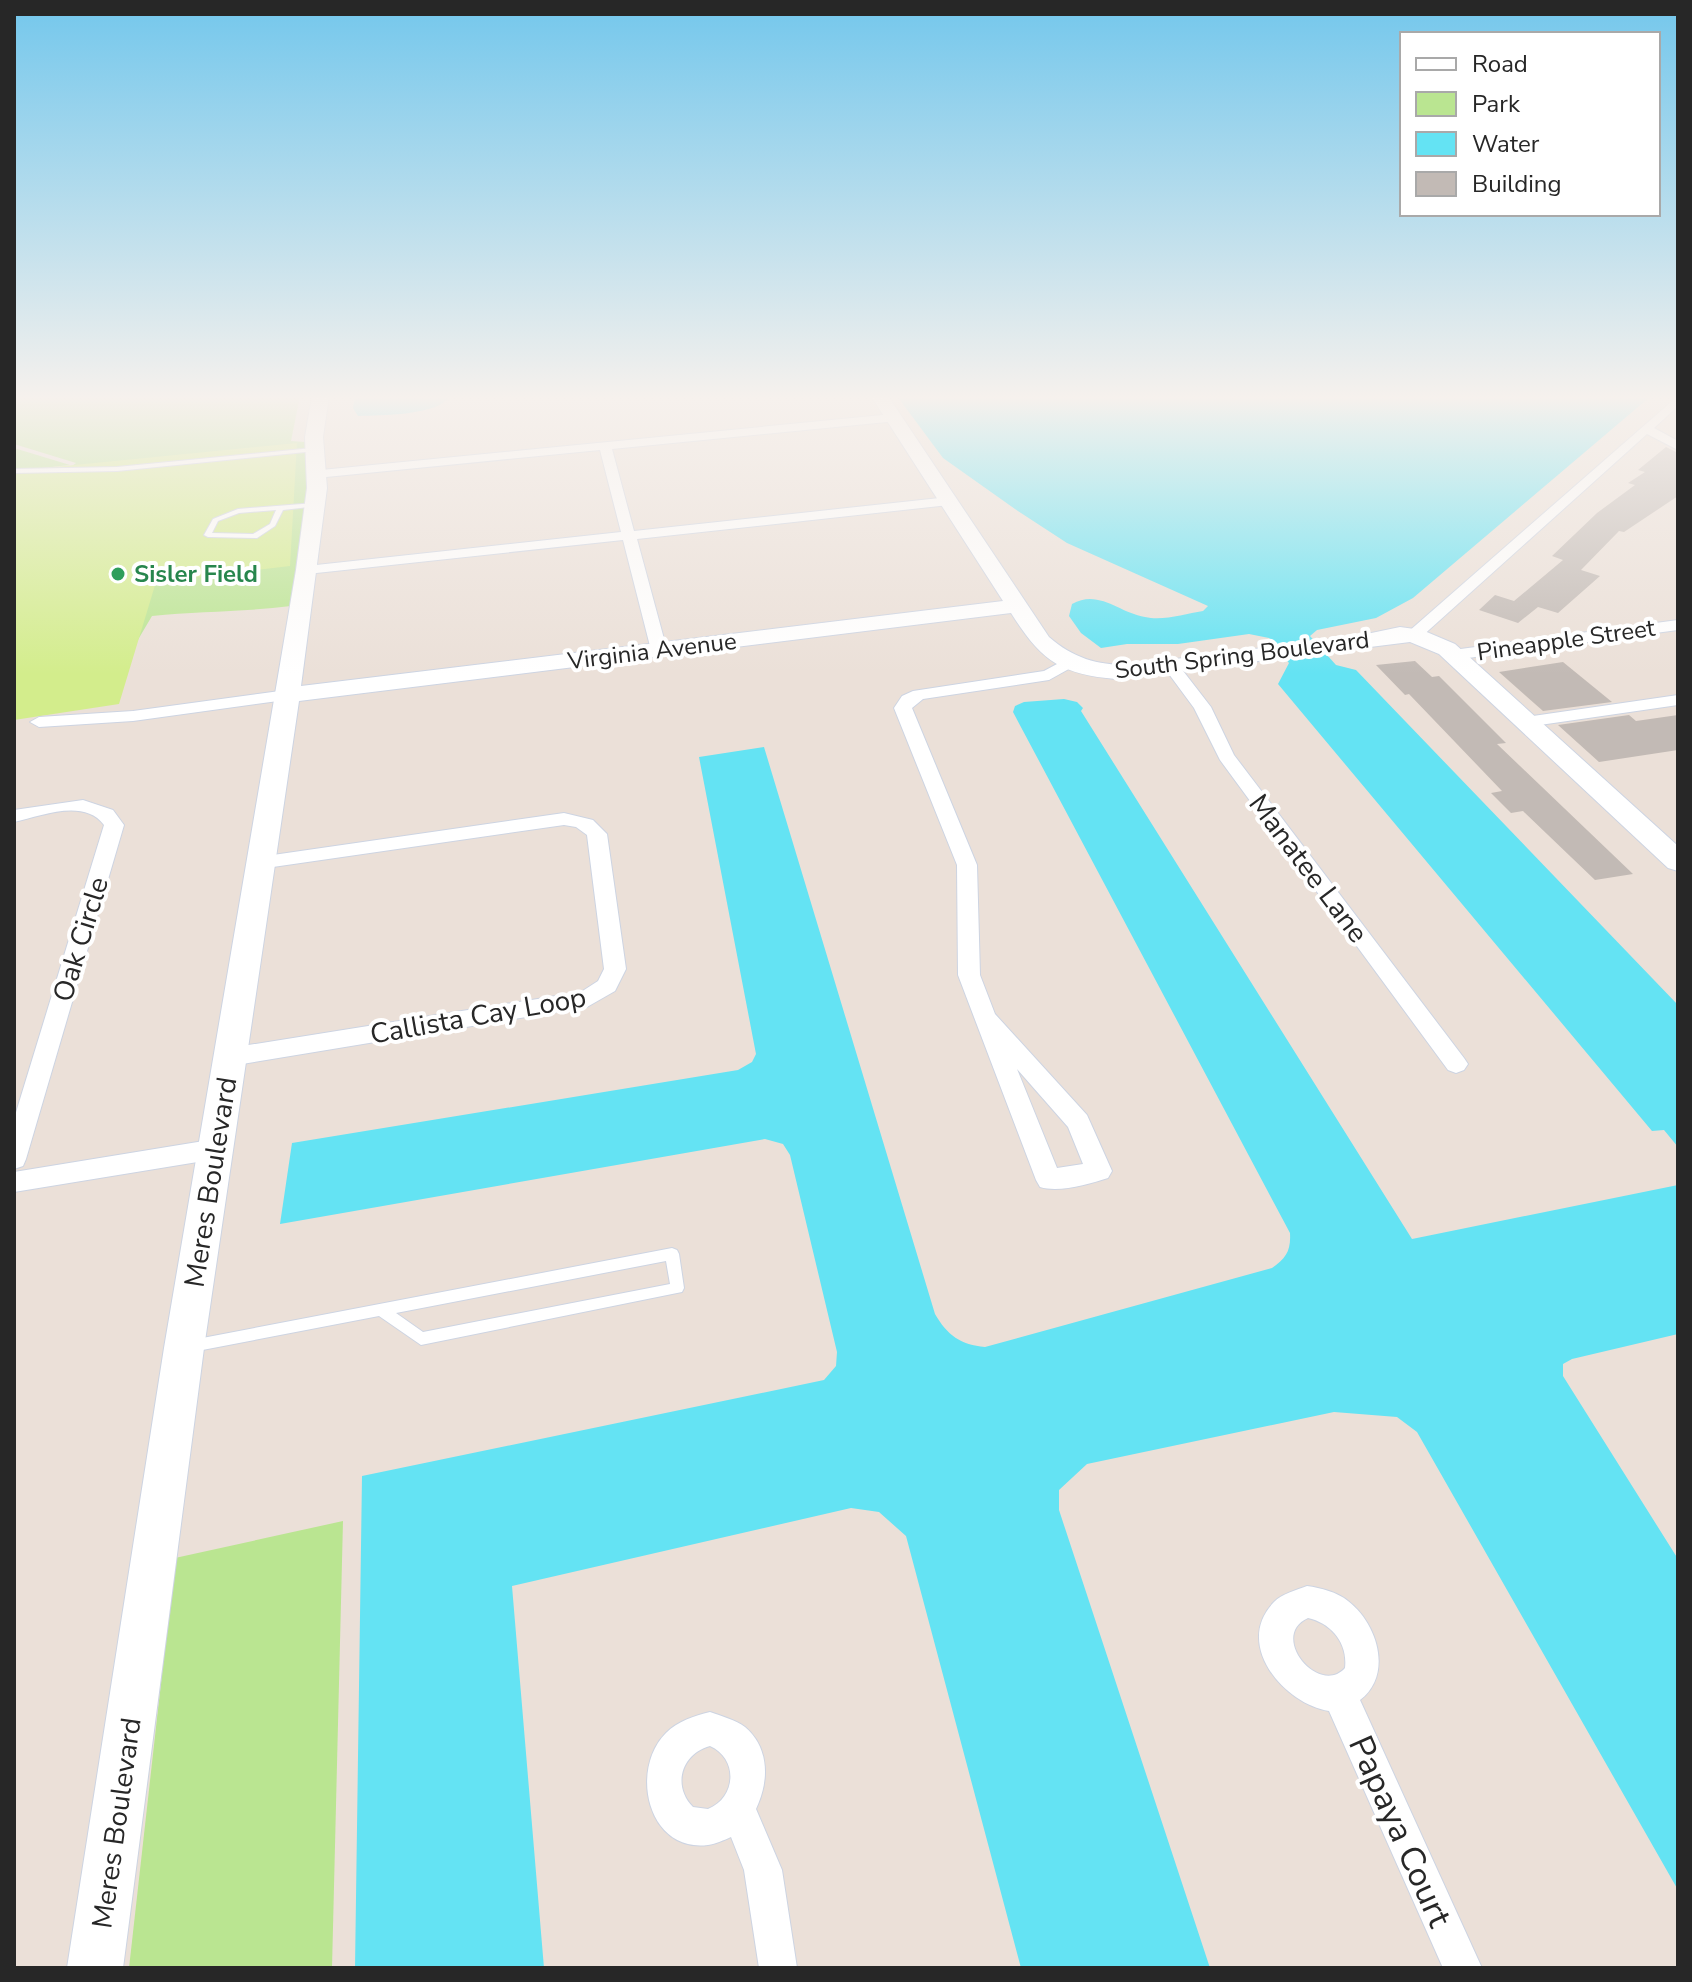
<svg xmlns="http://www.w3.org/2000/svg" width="1692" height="1982" viewBox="0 0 1692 1982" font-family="'Nunito Sans',sans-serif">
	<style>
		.green { fill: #bae591 }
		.pitch { fill: #d3ed8c }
		.water { fill: #64e3f3 }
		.building { fill: #c2bab5 }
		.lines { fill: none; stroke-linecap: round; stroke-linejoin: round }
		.lane-casing { stroke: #cdd4e2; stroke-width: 2 }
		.street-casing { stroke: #cdd4e2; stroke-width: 2 }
		.secondary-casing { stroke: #cdd4e2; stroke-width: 2 }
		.lane { fill: #fff; fill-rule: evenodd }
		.street { fill: #fff; fill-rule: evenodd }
		.secondary { fill: #fff; fill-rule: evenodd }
		.leisure-dot { fill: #2e9e5b; stroke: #fff; stroke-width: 3 }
		.labels { text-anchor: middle; stroke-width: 8; stroke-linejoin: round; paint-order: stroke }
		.far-leisure-label { font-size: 24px; font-weight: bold; fill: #27864d; stroke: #fff; text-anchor: start }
		.far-street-label { font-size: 24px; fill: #272727; stroke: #fff }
		.street-label { font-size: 28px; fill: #272727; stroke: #fff }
		.near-street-label { font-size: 34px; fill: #272727; stroke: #fff }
	</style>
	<rect width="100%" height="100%" fill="#ebe0d8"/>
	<g class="green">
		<path d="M14 396H300L291 441 305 442 308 489 291 606C245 612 199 611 152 616L123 665 69 468 76 463 14 444Z"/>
		<path d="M14 448 70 465 14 471Z"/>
		<path d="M343 1521 332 1968H129L175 1558Z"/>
	</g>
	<path class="pitch" d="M297 443 290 566 156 582 119 704 14 720V471Z"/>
	<g class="water">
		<path d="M355 396H450C438 416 380 415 358 416L353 408Z"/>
		<path d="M897 396H1651L1413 598 1376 618 1317 630 1310 636 1336 665 1356 670 1678 1005V1147L1664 1130 1652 1131 1278 684 1289 663 1269 638 1249 634 1178 644H1127L1101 648 1081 633 1069 616 1072 604C1099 589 1119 613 1145 617 1163 621 1185 614 1203 611L1208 606 1067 543 1015 509 943 458Z"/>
		<path d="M1064 699 1077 702 1083 708 1081 711 1412 1239 1678 1185V1334L1572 1359 1563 1364V1376L1678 1559V1890L1417 1432 1397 1417 1334 1412 1087 1464 1059 1490V1510L1210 1968H1021L906 1536 879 1512 851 1508 512 1586 544 1968H355L362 1476 824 1380 836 1366 837 1352 790 1155 783 1144 765 1139 280 1224 292 1143 738 1070 752 1062 756 1054 699 757 764 747 935 1314C947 1335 961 1345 985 1347L1272 1268C1286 1258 1291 1251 1290 1233L1013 712 1015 706 1024 702Z"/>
	</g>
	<g class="building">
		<path d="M1666 447 1678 453V496L1624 532 1619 531 1581 570 1600 576 1558 613 1538 607 1518 623 1479 610 1495 595 1514 601 1563 560 1552 556 1597 513 1635 485 1628 483 1645 472 1638 470Z"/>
		<path d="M1415 661 1432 677 1439 676 1506 743 1497 744 1633 874 1595 880 1523 811 1511 813 1491 793 1502 791 1409 694 1405 695 1376 665Z"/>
		<path d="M1563 662 1612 702 1543 711 1499 672Z"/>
		<path d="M1629 715 1636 721 1678 715V750L1599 762 1558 725Z"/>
	</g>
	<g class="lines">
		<defs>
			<g id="lane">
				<path d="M313 448 315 449V451L117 471 14 473V469L117 467Z"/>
				<path d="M315 503 318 505 317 506 283 510 275 526 257 538 208 537 204 535 213 519 238 509ZM276 510 270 524 253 534 212 533 218 521 239 513Z"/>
				<path d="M672 1248 677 1250 679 1254 684 1288 682 1292 421 1345 379 1316 192 1352 187 1350 185 1346 187 1342 192 1340ZM666 1261 670 1284 423 1332 396 1313Z"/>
			</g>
			<g id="street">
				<path d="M1678 396V406L1654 428 1678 441V450L1647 434 1420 638H1408V632Z"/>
				<path d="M893 414 899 418 897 421 612 449 634 531 949 497 956 501 949 505 637 539 667 650 665 653 659 655 651 650 623 540 307 574 300 570 307 566 621 532 600 450 316 478 309 474 311 471Z"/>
				<path d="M1678 620V630L1453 660 1445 655 1453 650Z"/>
				<path d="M1070 657 1076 659V665L1049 680 923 699 912 708 977 865 980 975 995 1014 1087 1115 1112 1171 1108 1178C1089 1184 1059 1193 1040 1187L1036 1180 958 975 957 865 894 708 902 696 913 691 1044 671ZM1017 1069 1068 1127 1083 1164 1057 1168Z"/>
				<path d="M1171 661 1177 663 1211 707 1234 755 1464 1058 1468 1064 1464 1070 1456 1073 1448 1070 1220 760 1194 708 1163 666Z"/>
				<path d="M287 690 295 695 293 699 133 721 39 727 30 722 39 717 133 711Z"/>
				<path d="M1678 695V705L1526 727 1517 722 1526 717Z"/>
				<path d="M83 800 113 810 124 825 26 1159 23 1166 14 1169V1119L104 825C84 798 41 816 14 822V810Z"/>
				<path d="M564 813 593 820 607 834 626 969 615 991 587 1007 230 1066 222 1063 218 1057 222 1051 230 1048 581 992 598 981 604 969 587 835 576 827 564 825 259 869 249 863 259 857Z"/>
				<path d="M216 1139 225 1142 228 1149 225 1156 216 1159 14 1192V1172Z"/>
				<path d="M1307 1586C1321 1588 1337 1592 1348 1601 1378 1624 1393 1675 1360 1700L1482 1968H1443L1329 1711C1284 1704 1233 1644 1274 1602 1281 1594 1297 1590 1307 1586ZM1308 1618C1331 1623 1348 1643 1345 1668 1319 1697 1268 1636 1308 1618Z"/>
				<path d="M710 1712C721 1716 736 1720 745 1727 770 1748 769 1782 756 1809L782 1870 797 1968H759L744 1870 731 1837C724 1840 716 1844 708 1845 648 1853 629 1770 666 1733 678 1721 694 1716 710 1712ZM710 1746C739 1759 736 1798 708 1809L693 1807C672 1786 681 1754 710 1746Z"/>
			</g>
			<path id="secondary" d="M312 396H329L323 437 327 488 301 686 1003 601 871 396H888L1049 637C1073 658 1097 665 1128 665L1357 636 1400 627 1422 630 1455 644 1678 846V871L1668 868 1439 654 1410 642 1116 679C1059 674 1041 660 1011 613L299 701 204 1348 123 1968H67L164 1348 296 570 307 488 305 437Z"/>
		</defs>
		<use href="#lane" class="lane-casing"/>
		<use href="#street" class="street-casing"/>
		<use href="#secondary" class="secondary-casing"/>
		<use href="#lane" class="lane"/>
		<use href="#street" class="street"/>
		<use href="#secondary" class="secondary"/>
	</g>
	<linearGradient id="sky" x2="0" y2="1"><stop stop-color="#73c7ec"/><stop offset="0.59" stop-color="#f6f1ed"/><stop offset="1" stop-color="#f6f1ed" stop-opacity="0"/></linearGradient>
	<rect width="1692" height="674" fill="url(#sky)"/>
	<circle class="leisure-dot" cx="118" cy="574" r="8"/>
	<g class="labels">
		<g class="far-leisure-label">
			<text x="134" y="582">Sisler Field</text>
		</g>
		<g class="far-street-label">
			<text transform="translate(1566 640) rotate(-8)" y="8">Pineapple Street</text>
			<text transform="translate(652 651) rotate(-7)" y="8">Virginia Avenue</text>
			<text transform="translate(1242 655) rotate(-7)" y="8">South Spring Boulevard</text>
		</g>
		<g class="street-label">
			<text transform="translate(1309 868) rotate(53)" y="10">Manatee Lane</text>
			<text transform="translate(80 939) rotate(-73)" y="10">Oak Circle</text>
			<text transform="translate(478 1015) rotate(-10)" y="10">Callista Cay Loop</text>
			<text transform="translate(210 1182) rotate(-81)" y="10">Meres Boulevard</text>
			<text transform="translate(116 1823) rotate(-82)" y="10">Meres Boulevard</text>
		</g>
		<g class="near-street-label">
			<text transform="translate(1401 1831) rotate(66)" y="12">Papaya Court</text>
		</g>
	</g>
	<rect width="1692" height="1982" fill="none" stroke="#272727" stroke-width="32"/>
	<rect x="1400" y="32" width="260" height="184" fill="#ffffff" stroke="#a9a9a9" stroke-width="2"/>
	<rect x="1416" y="58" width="40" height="12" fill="#ffffff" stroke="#a9a9a9" stroke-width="2"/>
	<text x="1472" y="72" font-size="24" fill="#272727">Road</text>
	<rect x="1416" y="92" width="40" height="24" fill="#bae591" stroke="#a9a9a9" stroke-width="2"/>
	<text x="1472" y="112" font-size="24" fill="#272727">Park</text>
	<rect x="1416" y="132" width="40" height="24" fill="#64e3f3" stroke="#a9a9a9" stroke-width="2"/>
	<text x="1472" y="152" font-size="24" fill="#272727">Water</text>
	<rect x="1416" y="172" width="40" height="24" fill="#c2bab5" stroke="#a9a9a9" stroke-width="2"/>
	<text x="1472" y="192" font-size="24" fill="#272727">Building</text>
</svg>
